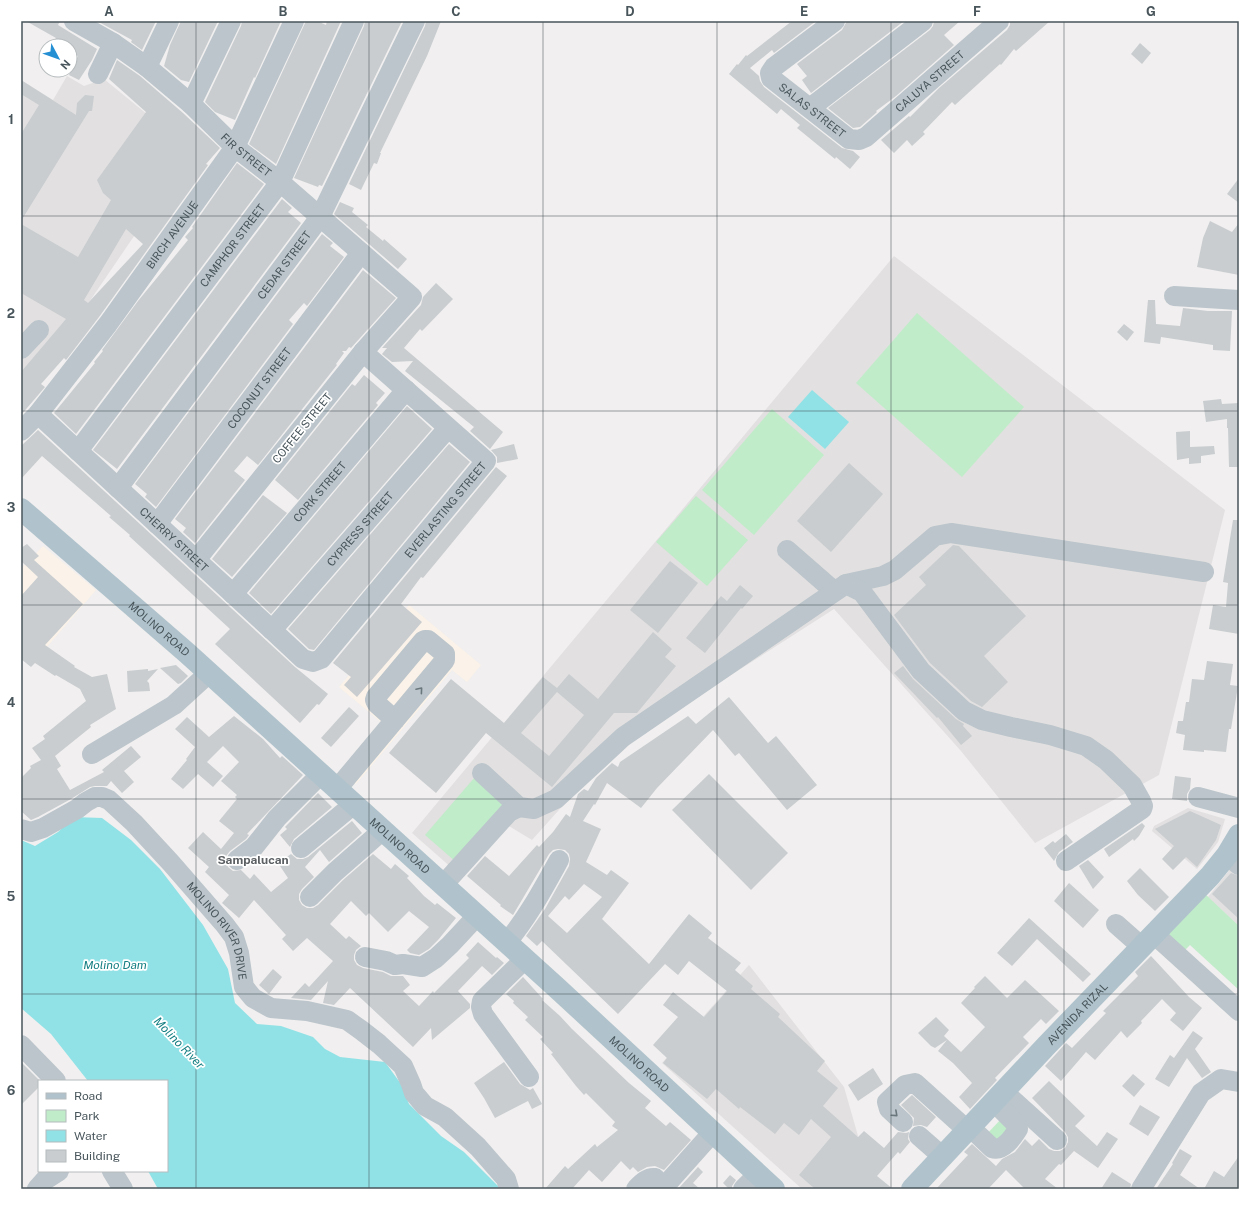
<svg xmlns="http://www.w3.org/2000/svg" width="1260" height="1210" viewBox="0 0 1260 1210" font-family="'Public Sans',sans-serif">
	<style>
		.commercial { fill: #fbf3e9 }
		.education { fill: #e2e0e0 }
		.green { fill: #c0ecc9 }
		.water { fill: #90e2e6 }
		.building { fill: #c9cdd0; fill-rule: evenodd }
		.lines { fill: none; stroke-linecap: round; stroke-linejoin: round }
		.minor { stroke: #bbc5cb; stroke-width: 20 }
		.major { stroke: #b0c3cc; stroke-width: 22 }
		.oneway { stroke: #6a777d }
		.grid { fill: none; stroke: #48555b; stroke-width: 1; stroke-opacity: 0.55 }
		.labels { text-anchor: middle; stroke-width: 3.5; stroke-linejoin: round; paint-order: stroke }
		.street-label { font-size: 11px; fill: #48555b; stroke: #fff }
		.neighbourhood-label { font-size: 12px; font-weight: bold; fill: #5c6063; stroke: #fff }
		.water-label { font-size: 12px; font-style: italic; fill: #157f83; stroke: #fff }
		.neatline { fill: none; stroke: #48555b; stroke-width: 1.5 }
		.grid-label { font-size: 13px; text-anchor: middle; font-weight: bold; fill: #48555b }
	</style>
	<rect width="100%" height="100%" fill="#f1efef"/>
	<g class="commercial">
		<path d="M43 546 96 590 46 648 21 629V569Z"/>
		<path d="M409 605 481 665 467 682 452 670 356 784 340 771 381 722 339 687Z"/>
	</g>
	<g class="education">
		<path d="M67 76 84 86 104 79 192 151 85 308 21 384V80L53 100Z"/>
		<path d="M894 256 1225 510 1159 775 1035 843 961 751 834 609 611 752 532 840 507 825 461 876 412 833Z"/>
		<path d="M1188 808 1225 819 1218 842 1197 869 1152 831 1154 826Z"/>
		<path d="M1239 858V926L1208 897Z"/>
		<path d="M749 965 844 1087 858 1136 810 1189H802L662 1063Z"/>
	</g>
	<g class="green">
		<path d="M917 313 1024 407 962 477 856 383Z"/>
		<path d="M772 409 824 455 754 535 702 490Z"/>
		<path d="M696 496 748 540 707 586 656 542Z"/>
		<path d="M475 777 506 804 456 862 425 835Z"/>
		<path d="M1203 892 1239 926V990L1190 945 1179 956 1159 938Z"/>
		<path d="M1002 1118 1012 1128 1003 1144 986 1135Z"/>
	</g>
	<g class="water">
		<path d="M812 390 849 422 825 449 788 417Z"/>
		<path d="M74 817 102 818 131 840 160 869 203 925 228 969 235 1003 257 1024 281 1026 313 1037 325 1049 340 1057 385 1062 401 1084 409 1104 441 1136 464 1152 498 1186V1189H158L148 1171H167V1081H88L51 1034 21 1008V840L35 846 58 832Z"/>
	</g>
	<g class="building">
		<path d="M26 21H60L58 25 97 49 92 60 79 80 69 75 78 56 70 51V46H63L54 41 56 38Z"/>
		<path d="M97 21H156L142 50 131 42 132 40Z"/>
		<path d="M181 21H218L189 82 181 80 164 66 170 45Z"/>
		<path d="M242 21H281L255 78 254 77 235 120 215 112 205 102 241 26Z"/>
		<path d="M306 21H317L326 25 327 21H341L276 164 249 144Z"/>
		<path d="M365 21H402L322 186 319 185 318 187 294 178 364 26Z"/>
		<path d="M426 21H441L427 56 380 153H381L377 164 374 163 361 190 349 184 425 26Z"/>
		<path d="M792 21H816L774 53 772 50 750 68 759 76 760 81 764 87 842 148 853 151 860 157 850 169 836 157 835 159 797 128 800 125 781 109 777 114 729 74 737 64 738 65 746 55 747 56Z"/>
		<path d="M847 21H904L811 93 802 80 807 76 797 64 842 30Z"/>
		<path d="M934 21H960L944 35 954 45 896 96 876 111 877 112 860 127 853 128 828 108 930 30 933 26Z"/>
		<path d="M1010 21H1050L1016 51 1014 49 1001 65 1000 64 955 105 952 102 923 132 925 134 912 146 907 140 894 153 881 140 909 116 910 117 939 88 1007 30 1010 25Z"/>
		<path d="M1140 43 1151 53 1142 64 1131 54Z"/>
		<path d="M117 60 140 76 183 113 220 148 206 164 208 165 99 317 66 360 64 358 41 384 45 387 21 415V372L66 319 21 293V224L78 257 111 200 103 193 97 180 146 112 109 79ZM126 229 143 244 88 303 84 300Z"/>
		<path d="M21 80 76 115 77 103 85 95 94 96 92 111H89L21 221V134L39 105 21 94Z"/>
		<path d="M237 163 264 184 76 434 54 413 95 363 94 362 103 351 102 350 138 301 188 240 185 237 193 228 192 227Z"/>
		<path d="M1239 178V203L1227 194Z"/>
		<path d="M282 199 292 208 288 212 301 223 117 469 93 450Z"/>
		<path d="M340 202 354 208 352 212 368 225 366 227 383 241 384 239 407 259 398 269 334 214Z"/>
		<path d="M1210 221 1232 232 1239 223V275L1197 267 1203 238Z"/>
		<path d="M322 234 333 243 330 246 344 257 307 306 304 303 289 320 293 324 156 507 145 497 147 494 135 484Z"/>
		<path d="M363 270 396 298 351 348 349 347 346 351H342L344 353 336 364 337 365 258 465 247 456 234 471 245 480 195 543 183 532 186 528 175 519Z"/>
		<path d="M436 283 453 299 422 331 420 329 404 348 503 432 490 449 470 431 474 427 405 371 413 361 392 362 382 354 387 348H382L421 305 423 297Z"/>
		<path d="M1148 300H1155L1156 324 1180 326 1183 308 1208 311H1232L1230 351 1213 350V345L1161 337 1160 344 1144 342Z"/>
		<path d="M1124 324 1134 332 1127 341 1117 332Z"/>
		<path d="M364 375 385 393 376 403 378 405 298 500 275 480 352 384 355 386Z"/>
		<path d="M1221 399 1222 404 1239 403V467H1229L1228 428H1227V419L1206 422 1203 401Z"/>
		<path d="M407 406 432 429 271 614 249 593Z"/>
		<path d="M38 430 295 667 328 694 319 705 317 704 300 723 215 644 230 629 129 536 130 535 109 517 111 516 42 456 21 479V446Z"/>
		<path d="M1190 431V447L1214 446 1215 454 1201 456V463L1189 464V458L1177 460 1176 432Z"/>
		<path d="M449 444 470 462 314 650 309 649 288 629Z"/>
		<path d="M514 444 518 459 497 463V457L491 450Z"/>
		<path d="M849 463 883 494 831 552 797 521Z"/>
		<path d="M496 467 507 476 438 560 423 578 421 577 401 604 422 622 357 697 344 685 351 677 333 663Z"/>
		<path d="M263 495 287 513 232 577 212 559Z"/>
		<path d="M1233 520H1239V634L1209 629 1213 605 1226 607 1228 583 1223 582Z"/>
		<path d="M27 544 39 556 34 560 83 604 45 645 75 666 74 667 92 677 107 674 116 709 90 725 91 727 55 756 61 766 57 769 70 790 104 772 102 770 131 746 141 757 124 771 134 782 122 793 111 781 107 786H95L90 787 71 799 38 817 31 820 21 811V778L31 768 30 766 41 760 32 748 45 739 43 736 86 701 80 689 56 675 55 676 35 663 31 667 21 659V596L38 577 21 561V548Z"/>
		<path d="M953 545 959 546 1026 616 984 656 1008 682 982 707 971 701 930 663 894 615 926 585 919 577Z"/>
		<path d="M670 561 698 583 658 633 630 610Z"/>
		<path d="M740 585 753 596 742 609 741 608 705 653 686 638 721 596 727 601Z"/>
		<path d="M653 632 672 649 665 657 676 666 637 713H614L552 787 486 733 436 793 389 753 451 679 504 723 543 677 557 688 569 674 598 699ZM557 692 584 715 549 756 521 733Z"/>
		<path d="M1207 661 1233 664 1230 685 1238 686 1231 729H1229L1226 752 1204 750V752L1183 750 1185 735 1176 733 1178 721H1183L1186 702H1189L1192 679 1204 680Z"/>
		<path d="M176 665 188 676 181 683 178 684 160 668Z"/>
		<path d="M903 666 913 679 956 719 964 724 963 726 972 736 961 745 938 717 937 718 894 673Z"/>
		<path d="M148 669V671L158 669 147 681 149 683 150 691 128 692 127 671Z"/>
		<path d="M729 697 768 743 776 736 817 785 787 810 739 753 735 756 713 730 657 788 641 808 607 783 595 805 594 804 583 821 601 829 586 862 607 875 611 870 629 883 602 919 649 964 689 914 712 933 708 938 741 963 735 970 753 986 751 989 780 1014 778 1017 825 1061 817 1071 838 1088 823 1106 858 1137 864 1131 884 1148 898 1132 906 1133 909 1132 908 1139 910 1142 900 1154 898 1152 877 1176 893 1189H815L799 1175 831 1137 811 1119 799 1135 784 1123 775 1134 740 1107 739 1109 716 1089 707 1099 663 1063 667 1058 653 1045 678 1017 663 1005 673 992 704 1017 727 991 689 961 678 975 665 964 618 1014 542 941 537 946 526 936 545 909 569 866 570 859 569 854 565 850 558 849 553 850 549 854 513 915 500 906 501 905 467 876 485 856 509 876 537 845 539 847 553 832 566 814 570 817 578 794 584 789 588 791 596 778 612 763 618 767 620 762 688 716 696 724ZM584 884 602 897 567 933 548 916 565 896 569 900Z"/>
		<path d="M349 707 359 716 331 747 321 738Z"/>
		<path d="M234 716 263 739 280 758 282 756 303 775 247 834 249 835 246 839 230 851 226 856V861L228 867 233 871 241 870 250 879 254 874 271 892 288 878 278 863 291 854 297 859H303L308 857 352 821 362 833 329 862 320 850 305 867 314 877 302 889 299 894V900L302 905 307 908H313L318 905 343 880 373 854 391 869 395 864 409 876 407 878 424 896 435 905 437 903 456 918 438 940 429 949 419 955 410 953 407 950 429 927 409 911 388 932 369 913 366 916 351 901 330 924 346 939 349 936 361 946 356 950 354 955V960L357 965 363 968 383 972 391 976H403L410 985 403 991 419 1006 433 991 434 993 469 958 466 955 478 942 496 958 497 957 504 963 492 975 482 966 458 991 470 1004V1008L432 1040 431 1028 413 1047 350 988 334 1005 323 1003 328 981 311 1000 291 998 305 983 309 987 333 961 307 938 293 951 282 939 286 935 254 900 239 918 222 903 229 895 205 872 209 867 188 848 203 832 221 849 234 833 219 821 237 799 235 797 237 795 221 781 239 762 223 746 207 762 223 776 213 787 198 774 183 789 171 779 187 760 186 759 195 747 175 729 187 717 209 737Z"/>
		<path d="M709 774 788 853 751 890 672 810Z"/>
		<path d="M1175 776 1191 778 1190 789 1187 794V801L1172 799Z"/>
		<path d="M318 793 332 807 294 839 290 847 280 835 287 829 285 827 286 826Z"/>
		<path d="M1190 811 1221 825 1216 840 1197 867 1186 857 1173 870 1162 859 1174 846 1155 829Z"/>
		<path d="M1142 823 1145 826 1139 836 1134 841 1133 839 1109 857 1104 849Z"/>
		<path d="M1066 834 1073 842 1059 852 1054 861 1044 848 1053 841 1055 843Z"/>
		<path d="M1088 860 1104 877 1093 889 1079 866Z"/>
		<path d="M1140 868 1169 897 1155 911 1138 895 1127 881Z"/>
		<path d="M1231 873 1239 876V919L1212 894Z"/>
		<path d="M1069 883 1099 910 1083 928 1054 901Z"/>
		<path d="M1029 918 1091 974 1083 982 1037 939 1012 966 997 953Z"/>
		<path d="M1151 956 1189 997 1202 1008 1183 1031 1170 1020 1176 1013 1162 999 1141 1021 1142 1023 1127 1038 1121 1031 1095 1060 1086 1052 1061 1081 1045 1066 1066 1043 1072 1048 1106 1013 1103 1011 1138 976 1135 972Z"/>
		<path d="M273 969 282 977 269 994 259 985Z"/>
		<path d="M985 976 1007 998 1025 980 1059 1011 1046 1024 1041 1019 1023 1037 1029 1043 995 1078 997 1080 970 1109 959 1097 972 1083 953 1063 938 1051 947 1040 935 1048 931 1046 918 1033 936 1017 949 1030 944 1036 961 1052 985 1027 961 1003 975 988 974 987Z"/>
		<path d="M523 977 543 999 542 1000 560 1016 572 1029 629 1083 651 1101 645 1108 666 1126 670 1122 691 1140 664 1170 655 1166 647 1167 638 1172 633 1167 630 1170 621 1161 602 1182 589 1170 572 1189H545L565 1166 568 1169 595 1144 597 1147 618 1130 612 1126 615 1122 586 1093 584 1095 576 1086 551 1054 553 1053 540 1039 543 1037 525 1020 528 1017 513 1003 514 1001 506 994Z"/>
		<path d="M1193 1031 1203 1038 1195 1049 1211 1072 1202 1078 1187 1058 1169 1087 1155 1079 1170 1055 1174 1058Z"/>
		<path d="M21 1062 40 1081 39 1087 21 1105Z"/>
		<path d="M504 1062 520 1084 530 1090 533 1088 542 1104 532 1109 528 1101 495 1118 484 1098 474 1083Z"/>
		<path d="M873 1068 883 1084 858 1101 848 1085Z"/>
		<path d="M1133 1074 1145 1084 1134 1097 1122 1086Z"/>
		<path d="M1049 1081 1085 1116 1075 1126 1097 1146 1107 1132 1118 1139 1098 1168 1074 1151 1061 1165 1059 1164 1045 1179 1058 1189H1025L1006 1170 988 1189H936L968 1155 964 1152 972 1144 996 1166 1002 1159 1015 1152 1025 1139 1032 1146 1039 1139 1049 1149 1054 1151H1060L1065 1148 1068 1142V1137L1065 1132 1032 1098Z"/>
		<path d="M912 1095 936 1117 927 1127 921 1125 913 1126 914 1118 901 1105Z"/>
		<path d="M1140 1105 1160 1117 1148 1136 1129 1124Z"/>
		<path d="M1180 1149 1192 1156 1180 1175 1200 1189H1156L1173 1164 1172 1163Z"/>
		<path d="M1239 1156V1189H1204L1214 1171 1224 1177Z"/>
		<path d="M698 1167 703 1172 693 1183 700 1189H678Z"/>
		<path d="M1112 1172 1131 1184 1130 1189H1101Z"/>
		<path d="M730 1175 736 1180 732 1186V1189H729L723 1183Z"/>
	</g>
	<g class="lines">
		<g class="minor">
			<path id="s1" d="M74 21 113 43 147 67 191 104 235 147 280 182 412 297 363 352 196 560"/>
			<path id="s2" d="M835 21 774 67 770 73 771 78 849 139 859 140 866 137 999 21"/>
			<path d="M147 67 169 21"/>
			<path d="M98 74 113 43"/>
			<path d="M191 104 231 21"/>
			<path d="M810 108 923 21"/>
			<path d="M1174 296 1239 300"/>
			<path d="M21 349 39 330"/>
			<path id="s3" d="M38 414 272 630 303 659 313 662 321 659 486 461 363 352"/>
			<path id="s4" d="M21 431 38 414 108 324 235 147 294 21"/>
			<path id="s5" d="M78 451 280 182 354 21"/>
			<path id="s6" d="M118 488 320 217 415 21"/>
			<path id="s7" d="M157 524 361 253"/>
			<path d="M787 550 834 591"/>
			<path d="M846 584 883 576 895 570 935 536 951 533 1204 572"/>
			<path id="s8" d="M233 594 406 390"/>
			<path id="s9" d="M272 630 448 428"/>
			<path d="M92 754 174 705 209 673"/>
			<path d="M482 773 519 807 534 809 556 799 623 737 846 584 862 592 921 671 964 711 982 720 1011 727 1050 735 1086 746 1106 760 1132 785 1141 801 1143 806 1142 809 1066 861"/>
			<path d="M337 789 445 660V654L428 640H425L423 641 376 697 375 700 377 704 395 720"/>
			<path d="M1198 797 1239 808"/>
			<path id="s10" d="M21 829 31 832 43 828 77 809 86 802 95 797H102L109 800 134 823 171 863 225 925 234 937 239 953 244 987 253 998 271 1008 307 1011 347 1020 361 1030 379 1044 403 1066 411 1084 414 1093 425 1106 445 1117 478 1147 506 1179 509 1189"/>
			<path d="M301 848 354 804"/>
			<path d="M1227 855 1239 865"/>
			<path d="M237 860 254 847 277 818 321 774"/>
			<path d="M443 885 509 812 519 807"/>
			<path d="M310 897 335 872 383 830"/>
			<path d="M1116 924 1142 947"/>
			<path d="M1154 934 1239 1011"/>
			<path d="M507 942C528 917 543 889 559 860"/>
			<path d="M365 957 386 961 395 965 403 964 422 967 436 958 450 945 477 916"/>
			<path d="M525 959 482 1001 481 1007 483 1014 529 1077"/>
			<path d="M21 1045 56 1081"/>
			<path d="M1004 1092 1057 1140"/>
			<path d="M903 1122 889 1109 887 1102 905 1085 915 1083 967 1130"/>
			<path d="M970 1127 992 1148C1003 1152 1013 1137 1018 1129L1017 1125 994 1102"/>
			<path d="M919 1136 943 1157"/>
			<path d="M112 1171 123 1189"/>
			<path d="M664 1187 713 1132"/>
			<path d="M37 1189 45 1180 59 1171"/>
			<path d="M636 1189C641 1184 647 1177 655 1178L665 1189"/>
			<path d="M743 1189 758 1174"/>
			<path d="M1141 1189 1201 1093 1221 1079 1239 1082"/>
		</g>
		<g class="major">
			<path id="s11" d="M21 509 187 653 557 988 774 1189"/>
			<path id="s12" d="M912 1189 1047 1045 1210 876 1227 855 1239 835"/>
		</g>
	</g>
	<defs><path id="oneway-chevron" d="M-2-3.5L2.5 0L-2 3.5" fill="none" stroke-width="1.6" stroke-linecap="round" stroke-linejoin="round"/></defs>
	<g class="oneway">
		<use href="#oneway-chevron" transform="translate(420 690) rotate(-50)"/>
		<use href="#oneway-chevron" transform="translate(895 1114) rotate(42)"/>
	</g>
	<path class="grid" d="M196 21V1189M369 21V1189M543 21V1189M717 21V1189M891 21V1189M1064 21V1189M21 216H1239M21 411H1239M21 605H1239M21 799H1239M21 994H1239"/>
	<g class="labels">
		<g class="street-label">
			<text dy="4" stroke="none"><textPath href="#s2" startOffset="290">CALUYA STREET</textPath></text>
			<text dy="4" stroke="none"><textPath href="#s2" startOffset="141">SALAS STREET</textPath></text>
			<text dy="4" stroke="none"><textPath href="#s1" startOffset="219">FIR STREET</textPath></text>
			<text dy="4" stroke="none"><textPath href="#s4" startOffset="248">BIRCH AVENUE</textPath></text>
			<text dy="4" stroke="none"><textPath href="#s5" startOffset="257">CAMPHOR STREET</textPath></text>
			<text dy="4" stroke="none"><textPath href="#s6" startOffset="278">CEDAR STREET</textPath></text>
			<text dy="4" stroke="none"><textPath href="#s7" startOffset="170">COCONUT STREET</textPath></text>
			<text transform="translate(302 428) rotate(-51)" y="4">COFFEE STREET</text>
			<text dy="4" stroke="none"><textPath href="#s8" startOffset="134">CORK STREET</textPath></text>
			<text dy="4" stroke="none"><textPath href="#s3" startOffset="574">EVERLASTING STREET</textPath></text>
			<text dy="4" stroke="none"><textPath href="#s9" startOffset="134">CYPRESS STREET</textPath></text>
			<text dy="4" stroke="none"><textPath href="#s3" startOffset="185">CHERRY STREET</textPath></text>
			<text dy="4" stroke="none"><textPath href="#s11" startOffset="183">MOLINO ROAD</textPath></text>
			<text dy="4" stroke="none"><textPath href="#s11" startOffset="507">MOLINO ROAD</textPath></text>
			<text dy="4" stroke="none"><textPath href="#s10" startOffset="271">MOLINO RIVER DRIVE</textPath></text>
			<text dy="4" stroke="none"><textPath href="#s12" startOffset="241">AVENIDA RIZAL</textPath></text>
			<text dy="4" stroke="none"><textPath href="#s11" startOffset="831">MOLINO ROAD</textPath></text>
		</g>
		<g class="neighbourhood-label">
			<text x="253" y="864">Sampalucan</text>
		</g>
		<g class="water-label">
			<text x="115" y="969">Molino Dam</text>
			<text transform="translate(179 1043) rotate(46)" y="4">Molino River</text>
		</g>
	</g>
	<rect width="1260" height="1210" fill="none" stroke="#ffffff" stroke-width="44"/>
	<rect x="38" y="1080" width="130" height="92" fill="#ffffff" stroke="#b6bbbd"/>
	<rect x="46" y="1093" width="20" height="6" fill="#b0c3cc" stroke="#b6bbbd"/>
	<text x="74" y="1100" font-size="12" fill="#48555b">Road</text>
	<rect x="46" y="1110" width="20" height="12" fill="#c0ecc9" stroke="#b6bbbd"/>
	<text x="74" y="1120" font-size="12" fill="#48555b">Park</text>
	<rect x="46" y="1130" width="20" height="12" fill="#90e2e6" stroke="#b6bbbd"/>
	<text x="74" y="1140" font-size="12" fill="#48555b">Water</text>
	<rect x="46" y="1150" width="20" height="12" fill="#c9cdd0" stroke="#b6bbbd"/>
	<text x="74" y="1160" font-size="12" fill="#48555b">Building</text>
	<g transform="translate(58 58) rotate(131)"><circle r="19" fill="#ffffff" stroke="#b6bbbd"/>
	<path d="M0-3L7 15L0 10L-7 15Z" fill="#258fd4"/>
	<text y="-6" font-size="11" font-weight="bold" text-anchor="middle" fill="#48555b">N</text>
	</g>
	<rect x="22" y="22" width="1216" height="1166" class="neatline"/>
	<g class="grid-label">
		<text x="109" y="16">A</text>
		<text x="283" y="16">B</text>
		<text x="456" y="16">C</text>
		<text x="630" y="16">D</text>
		<text x="804" y="16">E</text>
		<text x="977" y="16">F</text>
		<text x="1151" y="16">G</text>
		<text x="11" y="124">1</text>
		<text x="11" y="318">2</text>
		<text x="11" y="512">3</text>
		<text x="11" y="707">4</text>
		<text x="11" y="901">5</text>
		<text x="11" y="1095">6</text>
	</g>
</svg>
